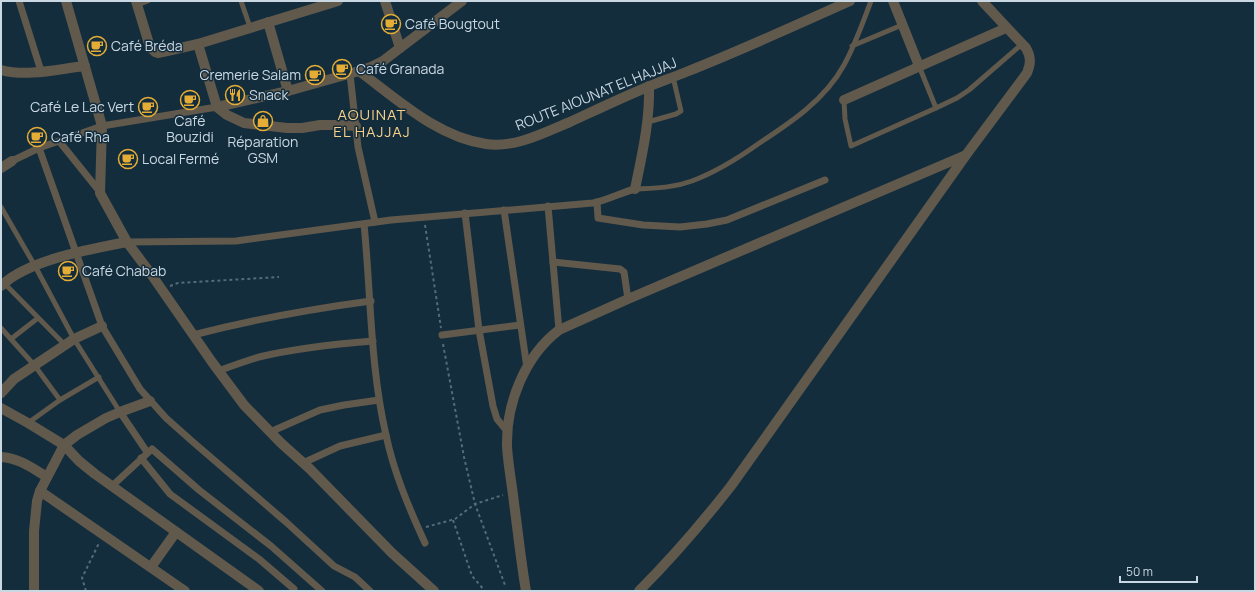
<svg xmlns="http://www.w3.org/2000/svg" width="1256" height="592" viewBox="0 0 1256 592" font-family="Manrope,sans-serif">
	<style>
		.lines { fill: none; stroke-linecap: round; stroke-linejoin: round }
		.path { stroke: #556b7a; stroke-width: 2; stroke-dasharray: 3 3; stroke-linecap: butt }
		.service { stroke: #60594c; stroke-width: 5 }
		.pedestrian { stroke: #60594c; stroke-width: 7 }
		.minor { stroke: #60594c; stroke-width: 10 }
		.tertiary { stroke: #60594c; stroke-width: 10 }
		.labels { text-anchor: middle; stroke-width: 3; stroke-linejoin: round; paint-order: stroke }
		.poi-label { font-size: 14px; fill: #c9d8e3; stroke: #132d3d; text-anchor: start }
		.street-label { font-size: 14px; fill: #c9d8e3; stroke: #132d3d }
		.neighbourhood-label { font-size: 15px; letter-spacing: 1px; fill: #f8d089; stroke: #132d3d }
	</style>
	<rect width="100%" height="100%" fill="#132d3d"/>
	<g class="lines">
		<g class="path">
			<path d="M425 225 441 328"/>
			<path d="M170 286 178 283 279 277"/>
			<path d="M443 344 464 457 475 504 503 495"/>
			<path d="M453 520 472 576 485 591"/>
			<path d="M426 527 455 519 475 504 505 585"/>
			<path d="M86 591 82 578 99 543"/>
		</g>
		<g class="service">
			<path d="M241 1 250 27"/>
			<path d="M137 5 148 1"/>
			<path d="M852 46 902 25"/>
			<path d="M844 100 845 119 851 146 936 108 919 66"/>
			<path d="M936 108 957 98 969 90 1022 44"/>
			<path d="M648 122 676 114 681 111 673 77"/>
			<path d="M635 189C655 188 673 188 692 181 716 172 737 159 758 144 790 123 825 100 844 65 855 45 863 22 871 1"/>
			<path d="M1 207 35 266 74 339 120 412"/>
			<path d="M4 283 65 345"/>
			<path d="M1 328 35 366 60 400"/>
			<path d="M11 339 38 318"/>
			<path d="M28 423 60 400 99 377"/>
		</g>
		<g class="pedestrian">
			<path d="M19 1 41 71"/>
			<path d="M350 74 358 147 375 222"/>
			<path d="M59 141 100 192"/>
			<path d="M39 148 102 326 140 389 166 418 193 442 286 522 334 566 355 577 370 591"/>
			<path d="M12 161 39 148 102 126 217 107"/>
			<path d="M597 202 598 218 643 225 680 227 707 224 727 220 825 180"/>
			<path d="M548 206 559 330"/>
			<path d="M504 210 527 368"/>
			<path d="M465 213 479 330 493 406 497 419 507 431"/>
			<path d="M364 224C371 294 370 366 386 435 394 473 409 508 425 543"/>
			<path d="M127 242 236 241 391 220 593 203C608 200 620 193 635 189"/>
			<path d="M553 262 620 269 624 272 628 299"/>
			<path d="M193 335C251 320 311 309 371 301"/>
			<path d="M442 335 520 325"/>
			<path d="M218 371C232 366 246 361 259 357 297 348 335 344 373 341"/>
			<path d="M120 412 147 452"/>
			<path d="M270 432 320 410 344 405 379 400"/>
			<path d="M141 458 170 494 259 559 294 589"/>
			<path d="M303 463 340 446 386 435"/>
			<path d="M112 486 152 449 199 490 271 546 322 591"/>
		</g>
		<g class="minor">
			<path d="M66 1 102 126 100 193 127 242 151 274 212 362 244 405 281 443 310 469 392 553 434 591"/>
			<path d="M136 1 150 47 155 52 158 53 176 49 198 44 338 1"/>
			<path d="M893 1 919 66"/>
			<path d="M268 22 288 91"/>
			<path d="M198 44 217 107 227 115 244 123 287 128H302L320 125H338L356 126"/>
			<path d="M1 70C28 77 58 69 85 66"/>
			<path d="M359 71C397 99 437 137 486 144 516 148 543 133 570 122 596 110 623 97 650 86 662 81 674 77 686 72 742 50 796 25 850 1"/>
			<path d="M844 100 1006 28"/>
			<path d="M217 107 288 91 359 71 371 67 383 61 400 48"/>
			<path d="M1 168 12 161"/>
			<path d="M635 189C642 155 650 121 649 86"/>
			<path d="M1 286C27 260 91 249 127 242"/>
			<path d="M1 393 14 379 74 339 102 326"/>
			<path d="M1 408 28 423 64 445 79 461 95 474 259 591"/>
			<path d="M1 457C19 458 32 468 47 477"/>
			<path d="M40 491 185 591"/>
			<path d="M151 567 176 532"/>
			<path d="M34 591V531L37 501 40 491 64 445 77 435 106 418 120 412 150 401"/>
			<path d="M526 591C521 562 518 532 514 503 512 484 508 465 507 446 506 403 525 356 559 330L628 299 966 155"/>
			<path d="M639 591C672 558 702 523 731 486L966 155 1027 73C1031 63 1031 57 1026 48L982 1"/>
		</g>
		<path class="tertiary" d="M385 1 400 48 462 1"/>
	</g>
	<defs>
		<symbol id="cafe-ring" viewBox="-11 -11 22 22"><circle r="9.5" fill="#132d3d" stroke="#e6ad36" stroke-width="1.5"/><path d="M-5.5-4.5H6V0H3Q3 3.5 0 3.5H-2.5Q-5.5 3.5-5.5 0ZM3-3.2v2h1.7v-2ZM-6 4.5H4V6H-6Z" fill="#e6ad36"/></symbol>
		<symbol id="restaurant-ring" viewBox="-11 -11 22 22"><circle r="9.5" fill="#132d3d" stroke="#e6ad36" stroke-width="1.5"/><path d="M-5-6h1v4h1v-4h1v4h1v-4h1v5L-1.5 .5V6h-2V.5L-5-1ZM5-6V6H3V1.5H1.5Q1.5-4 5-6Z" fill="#e6ad36"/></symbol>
		<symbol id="shop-ring" viewBox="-11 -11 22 22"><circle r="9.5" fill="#132d3d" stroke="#e6ad36" stroke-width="1.5"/><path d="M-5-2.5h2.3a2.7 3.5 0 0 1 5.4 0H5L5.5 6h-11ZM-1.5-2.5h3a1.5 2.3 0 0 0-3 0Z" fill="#e6ad36"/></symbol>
	</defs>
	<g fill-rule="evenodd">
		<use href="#cafe-ring" x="380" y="13" width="22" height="22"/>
		<use href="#cafe-ring" x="86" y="35" width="22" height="22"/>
		<use href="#cafe-ring" x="331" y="58" width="22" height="22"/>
		<use href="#cafe-ring" x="304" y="64" width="22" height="22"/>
		<use href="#restaurant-ring" x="224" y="84" width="22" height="22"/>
		<use href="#cafe-ring" x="179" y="89" width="22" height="22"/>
		<use href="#cafe-ring" x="137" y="96" width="22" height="22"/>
		<use href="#shop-ring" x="252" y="110" width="22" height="22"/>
		<use href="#cafe-ring" x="26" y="126" width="22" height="22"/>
		<use href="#cafe-ring" x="117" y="148" width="22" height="22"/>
		<use href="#cafe-ring" x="57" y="260" width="22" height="22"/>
	</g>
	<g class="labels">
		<g class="poi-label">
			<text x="405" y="29">Café Bougtout</text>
			<text x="111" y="51">Café Bréda</text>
			<text x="356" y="74">Café Granada</text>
			<text x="301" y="80" text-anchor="end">Cremerie Salam</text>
			<text x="249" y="100">Snack</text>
			<text x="134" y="112" text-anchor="end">Café Le Lac Vert</text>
			<text x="190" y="126" text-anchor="middle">Café<tspan x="190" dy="16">Bouzidi</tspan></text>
			<text x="51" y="142">Café Rha</text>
			<text x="263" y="147" text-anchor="middle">Réparation<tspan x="263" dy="16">GSM</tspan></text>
			<text x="142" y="164">Local Fermé</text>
			<text x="82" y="276">Café Chabab</text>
		</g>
		<g class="street-label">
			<text transform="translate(596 94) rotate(-22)" y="5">ROUTE AIOUNAT EL HAJJAJ</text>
		</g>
		<g class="neighbourhood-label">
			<text x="372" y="120">AOUINAT<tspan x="372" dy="17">EL HAJJAJ</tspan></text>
		</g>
	</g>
	<rect width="1256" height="592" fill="none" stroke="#c9d8e3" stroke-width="4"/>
	<path d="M1120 576v6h77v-6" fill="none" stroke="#c9d8e3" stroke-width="2"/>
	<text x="1126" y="576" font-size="12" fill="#c9d8e3" stroke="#132d3d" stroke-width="3" paint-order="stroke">50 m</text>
</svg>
